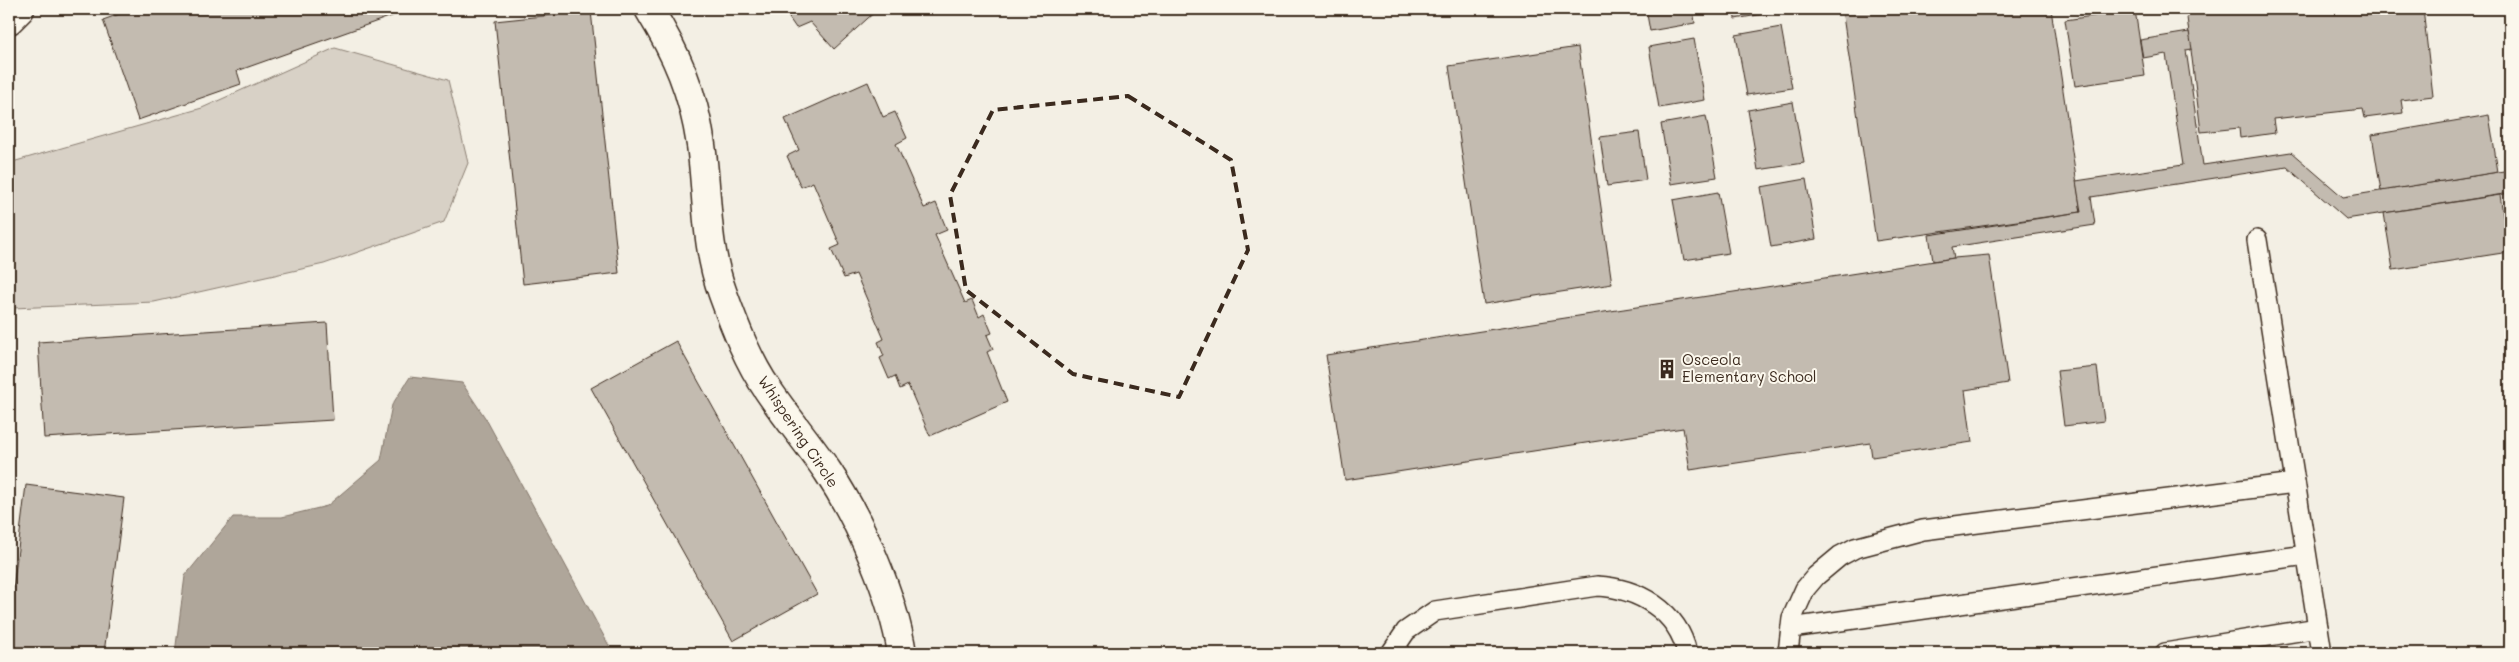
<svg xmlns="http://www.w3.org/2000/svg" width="2519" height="662" viewBox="0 0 2519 662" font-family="Mali,sans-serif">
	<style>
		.green { fill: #d8d1c6; stroke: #8a7e72 }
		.water { fill: #afa69a; stroke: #817468 }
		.building { fill: #c3bbb0; stroke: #3b2a1e }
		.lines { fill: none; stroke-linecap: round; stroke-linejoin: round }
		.service-casing { stroke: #3b2a1e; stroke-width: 22 }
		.minor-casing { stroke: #3b2a1e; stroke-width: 31 }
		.service { stroke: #fbf7ec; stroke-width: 19 }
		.minor { stroke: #fbf7ec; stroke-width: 28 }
		.marked { fill: none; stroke: #3b2a1e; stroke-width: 4; stroke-dasharray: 10 6; stroke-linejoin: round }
		.labels { text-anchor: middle; stroke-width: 4; stroke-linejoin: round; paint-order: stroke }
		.poi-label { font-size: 15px; fill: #3b2a1e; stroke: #fbf7ec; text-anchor: start }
		.street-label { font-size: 15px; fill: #3b2a1e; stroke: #fbf7ec }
	</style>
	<rect width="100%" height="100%" fill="#f3efe4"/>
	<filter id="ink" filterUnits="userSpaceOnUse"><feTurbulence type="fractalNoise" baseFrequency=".02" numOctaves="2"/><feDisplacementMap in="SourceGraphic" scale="10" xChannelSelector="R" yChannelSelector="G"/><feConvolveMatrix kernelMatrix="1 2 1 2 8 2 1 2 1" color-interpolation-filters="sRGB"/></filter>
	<g filter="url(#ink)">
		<path class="green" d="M335 48 448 80 468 163 444 222 324 264 154 302 13 308 9 303V163L202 108Z"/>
		<path class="water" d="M410 377 462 383 486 419 613 653H175L185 576 233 517H282L327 506 381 460 392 405Z"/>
		<g class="building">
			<path d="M133 9H406V11L237 71 241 84 138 120 103 20Z"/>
			<path d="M783 9H878L834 49 810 22 796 28Z"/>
			<path d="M1646 9H1693L1695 23 1650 31Z"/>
			<path d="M1734 9H1780L1781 11 1735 19Z"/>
			<path d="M1842 9H2051L2081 212 1876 241Z"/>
			<path d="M2186 9H2423L2433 96 2401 100 2403 113 2365 118 2363 109 2273 119 2275 133 2240 138 2239 128 2201 132Z"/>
			<path d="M2135 10 2145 76 2075 86 2065 20Z"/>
			<path d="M591 11 619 273 523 284 495 21Z"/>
			<path d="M1781 27 1792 88 1747 95 1736 35Z"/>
			<path d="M2189 32 2192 49 2186 50 2203 165 2291 152 2343 197 2510 170V193L2346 219 2287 167 2091 197 2095 225 1952 247 1954 258 1933 261 1929 235 2081 212 2076 181 2183 165 2166 54 2143 58 2140 40Z"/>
			<path d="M1694 39 1705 100 1659 108 1649 47Z"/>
			<path d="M1578 47 1612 284 1484 304 1449 66Z"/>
			<path d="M868 82 883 117 895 112 907 138 896 144 924 208 936 203 947 230 935 235 965 303 972 300 979 317 984 314 992 333 987 335 993 349 987 352 1007 402 930 436 908 385 900 389 895 376 889 379 880 358 884 356 878 342 884 339 856 274 844 278 831 249 840 245 813 182 801 187 787 156 799 150 785 119Z"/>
			<path d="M1793 102 1804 163 1758 170 1748 110Z"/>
			<path d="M2489 115 2498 172 2381 191 2372 135Z"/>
			<path d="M1706 116 1717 177 1671 184 1661 124Z"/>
			<path d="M1639 132 1646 180 1607 186 1600 137Z"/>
			<path d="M1806 179 1816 239 1771 247 1761 187Z"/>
			<path d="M1718 192 1729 253 1684 260 1673 200Z"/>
			<path d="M2500 195 2509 252 2393 270 2384 213Z"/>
			<path d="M1989 255 2008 383 1965 390 1972 442 1872 457 1870 443 1690 470 1683 428 1345 480 1326 355 1954 258Z"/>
			<path d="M327 323 333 420 44 438 38 342Z"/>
			<path d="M676 341 817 594 733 641 591 388Z"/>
			<path d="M2097 367 2104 421 2064 426 2057 371Z"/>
			<path d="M26 485 124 498 104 653H9V621Z"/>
		</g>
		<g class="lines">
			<defs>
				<g id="service">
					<path d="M2257 240 2322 653"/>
					<path d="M1791 628 2306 555"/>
					<path d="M1391 653 1406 631 1435 611 1597 586C1638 588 1678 611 1687 653"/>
					<path d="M1788 653 1792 618 1805 589 1816 576 1840 556 1855 548 1923 530 2295 483"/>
					<path d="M2165 653 2318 628"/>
				</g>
				<g id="minor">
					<path d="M649 9C677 55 693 91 701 145 708 195 705 246 723 294 735 327 748 361 768 390 787 418 809 444 828 472 860 520 893 596 902 653"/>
					<path d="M9 20 20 9"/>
				</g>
			</defs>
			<use href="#service" class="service-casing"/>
			<use href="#minor" class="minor-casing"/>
			<use href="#service" class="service"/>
			<use href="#minor" class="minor"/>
		</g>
	</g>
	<path class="marked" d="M1128 96 1231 160 1248 250 1179 397 1073 374 966 290 950 195 993 110Z"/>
	<defs>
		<symbol id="building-bare" viewBox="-9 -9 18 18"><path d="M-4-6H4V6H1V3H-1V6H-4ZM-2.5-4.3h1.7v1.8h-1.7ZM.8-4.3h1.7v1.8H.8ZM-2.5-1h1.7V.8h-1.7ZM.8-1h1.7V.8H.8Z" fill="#3b2a1e" stroke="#fbf7ec" stroke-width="2.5" paint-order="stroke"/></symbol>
	</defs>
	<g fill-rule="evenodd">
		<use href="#building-bare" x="1653" y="355" width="28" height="28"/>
	</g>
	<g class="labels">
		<g class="poi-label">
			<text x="1682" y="365">Osceola<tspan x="1682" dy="17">Elementary School</tspan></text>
		</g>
		<g class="street-label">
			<text transform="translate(798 432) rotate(56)" y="5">Whispering Circle</text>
		</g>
	</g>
	<rect width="2519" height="662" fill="none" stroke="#fbf7ec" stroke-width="30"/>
	<rect x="15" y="15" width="2489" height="632" fill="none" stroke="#3b2a1e" stroke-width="2" filter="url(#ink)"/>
</svg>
